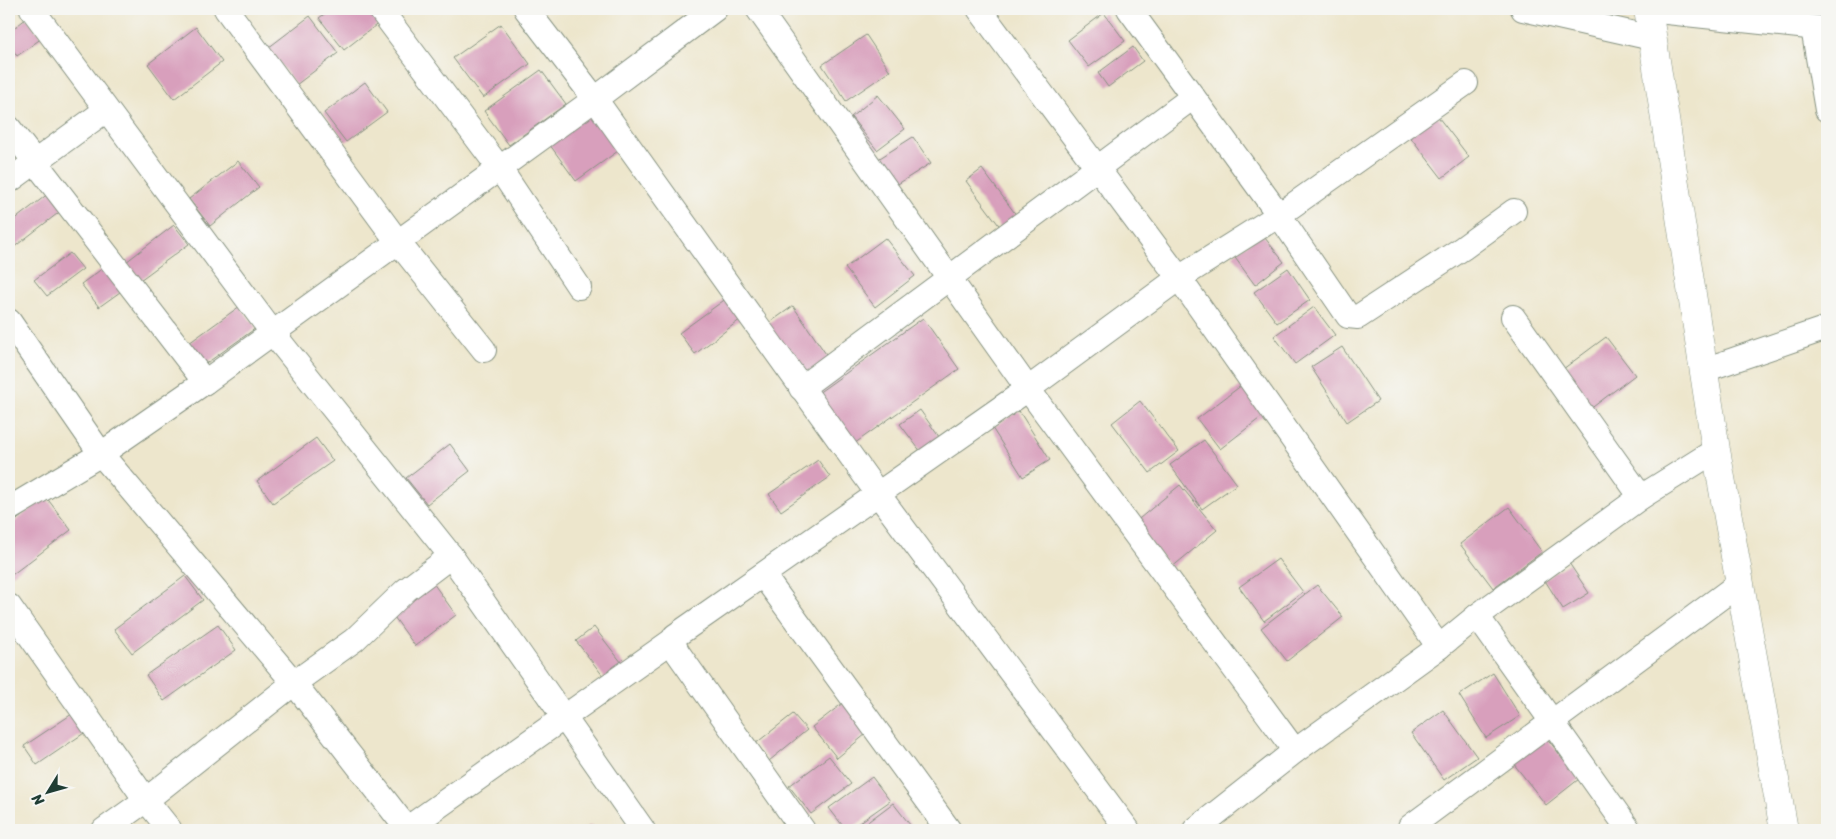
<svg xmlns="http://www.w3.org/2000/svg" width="1836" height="839" viewBox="0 0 1836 839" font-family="Sriracha,sans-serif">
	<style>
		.built { fill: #f7cfd4 }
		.building { fill: #d89fbc }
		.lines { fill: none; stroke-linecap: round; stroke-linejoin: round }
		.minor-casing { stroke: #869280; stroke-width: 26 }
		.tertiary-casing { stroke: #869280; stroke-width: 29 }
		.minor { stroke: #fff; stroke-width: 24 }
		.tertiary { stroke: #fff; stroke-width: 28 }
	</style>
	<rect width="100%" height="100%" fill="#f6f6f2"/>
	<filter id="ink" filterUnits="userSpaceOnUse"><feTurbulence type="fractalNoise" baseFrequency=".02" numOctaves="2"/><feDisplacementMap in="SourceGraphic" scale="10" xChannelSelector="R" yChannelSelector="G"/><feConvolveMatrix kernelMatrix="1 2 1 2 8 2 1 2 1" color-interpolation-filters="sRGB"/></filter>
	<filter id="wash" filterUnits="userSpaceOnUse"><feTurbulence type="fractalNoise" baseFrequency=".0096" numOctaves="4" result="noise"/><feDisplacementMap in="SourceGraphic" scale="20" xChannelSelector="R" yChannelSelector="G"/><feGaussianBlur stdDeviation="1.12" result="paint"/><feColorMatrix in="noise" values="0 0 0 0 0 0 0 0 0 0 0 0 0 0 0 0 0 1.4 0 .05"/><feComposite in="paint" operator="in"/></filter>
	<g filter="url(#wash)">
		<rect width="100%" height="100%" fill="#ede6cc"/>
		<path class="built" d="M1592 9H1622L1623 15Z"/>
		<g id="blocks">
			<g class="building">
				<path d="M331 9H370L380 22 344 50 319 18Z"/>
				<path d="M1104 13 1125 41 1089 67 1068 40Z"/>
				<path d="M310 16 338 53 296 85 268 48Z"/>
				<path d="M27 18 42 38 17 56 9 44V32Z"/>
				<path d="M501 24 530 64 483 98 453 58Z"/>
				<path d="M196 27 222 62 174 99 148 64Z"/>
				<path d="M866 35 890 71 846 101 822 65Z"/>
				<path d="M1133 47 1143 61 1108 87 1098 73Z"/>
				<path d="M541 70 566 104 509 145 484 111Z"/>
				<path d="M365 82 387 112 346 142 324 113Z"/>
				<path d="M878 95 905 129 877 150 851 117Z"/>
				<path d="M596 105 625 146 576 181 547 141Z"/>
				<path d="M1432 109 1469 157 1442 178 1405 130Z"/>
				<path d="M913 137 931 163 890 189 872 163Z"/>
				<path d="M238 161 259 187 210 226 189 199Z"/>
				<path d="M982 169 1017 216 1001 228 966 181Z"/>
				<path d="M53 190 66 207 9 251V224Z"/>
				<path d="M174 225 189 244 140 280 126 262Z"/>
				<path d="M1261 233 1284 262 1255 285 1233 255Z"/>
				<path d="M885 238 915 276 875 307 845 268Z"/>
				<path d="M70 253 83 269 47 296 34 280Z"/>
				<path d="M110 263 127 287 99 307 81 284Z"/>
				<path d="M1288 268 1310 300 1277 323 1254 292Z"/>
				<path d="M727 298 741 319 695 354 679 333Z"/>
				<path d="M240 306 256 328 204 365 189 343Z"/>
				<path d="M793 306 830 360 803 379 765 326Z"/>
				<path d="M1314 307 1335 335 1295 364 1274 336Z"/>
				<path d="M923 318 959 369 851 446 814 396Z"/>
				<path d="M1606 337 1635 375 1585 413 1555 375Z"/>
				<path d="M1342 347 1378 401 1347 422 1311 367Z"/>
				<path d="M1246 382 1268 412 1220 449 1197 419Z"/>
				<path d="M1140 401 1179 451 1150 473 1112 423Z"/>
				<path d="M920 410 942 441 924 456 900 424Z"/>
				<path d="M1019 411 1050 460 1023 477 992 428Z"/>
				<path d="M316 438 333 461 273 503 257 481Z"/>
				<path d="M1204 440 1237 484 1202 509 1170 465Z"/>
				<path d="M450 444 470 471 427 504 406 478Z"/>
				<path d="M818 460 830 477 781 511 769 494Z"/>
				<path d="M1180 485 1217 530 1171 568 1134 523Z"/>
				<path d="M46 497 71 530 9 577V526Z"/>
				<path d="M1509 507 1542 552 1493 588 1460 544Z"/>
				<path d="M1278 559 1303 592 1264 621 1239 587Z"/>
				<path d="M1569 563 1589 593 1563 609 1544 579Z"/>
				<path d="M185 576 203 600 132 653 114 629Z"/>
				<path d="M433 583 456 615 415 646 392 614Z"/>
				<path d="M1317 585 1343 617 1287 661 1261 628Z"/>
				<path d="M218 625 236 650 164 701 146 675Z"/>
				<path d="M594 627 625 667 607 681 576 641Z"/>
				<path d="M1493 673 1520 716 1486 738 1459 695Z"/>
				<path d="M848 699 872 729 837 758 812 727Z"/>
				<path d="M78 710 90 729 37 765 24 746Z"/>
				<path d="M1443 710 1477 757 1444 780 1411 733Z"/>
				<path d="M793 714 807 730 769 761 755 744Z"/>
				<path d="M1546 737 1579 779 1546 805 1513 763Z"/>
				<path d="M829 756 851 784 811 814 789 786Z"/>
				<path d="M872 777 890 801 849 830H846L829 808Z"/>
				<path d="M893 803 914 830H857Z"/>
				<path d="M591 825 595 830H582Z"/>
			</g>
		</g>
	</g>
	<g filter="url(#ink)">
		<use href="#blocks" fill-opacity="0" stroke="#869280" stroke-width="1"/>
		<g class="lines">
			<defs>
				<g id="minor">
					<path d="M32 9 272 332 451 556 643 830"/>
					<path d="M226 9 398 242 484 350"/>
					<path d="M380 9 500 169 579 287"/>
					<path d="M526 9 595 99 878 494 1128 830"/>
					<path d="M758 9 1028 389 1295 751"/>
					<path d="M979 9 1179 278 1439 647"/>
					<path d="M1129 9 1279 215 1348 316 1358 317 1463 248 1514 211"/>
					<path d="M1523 9 1652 38"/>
					<path d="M1648 10 1827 29"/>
					<path d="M1813 28 1827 110"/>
					<path d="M9 128 205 382"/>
					<path d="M9 181 106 110"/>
					<path d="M1513 317 1641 497"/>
					<path d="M9 321 101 454 294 683 408 830"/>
					<path d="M1704 370 1827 328"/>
					<path d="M801 388 1193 97"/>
					<path d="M9 509 101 454 205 382 595 99 715 9"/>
					<path d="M763 575 949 830"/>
					<path d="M9 606 146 800 170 830"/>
					<path d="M1477 616 1629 830"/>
					<path d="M104 830 146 800 294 683 354 640 406 590 451 556"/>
					<path d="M405 830 673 640"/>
					<path d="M803 830 678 653 674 645 675 636 1028 389 1179 278 1279 215 1466 83"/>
					<path d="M1195 830 1295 751 1439 647 1477 616 1641 497 1716 450"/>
					<path d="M1412 830 1410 827 1740 583"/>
				</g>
				<path id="tertiary" d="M1648 9 1716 450 1784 830"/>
			</defs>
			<use href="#minor" class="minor-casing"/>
			<use href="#tertiary" class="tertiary-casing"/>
			<use href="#minor" class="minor"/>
			<use href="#tertiary" class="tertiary"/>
		</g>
	</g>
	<rect width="1836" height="839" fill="none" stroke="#f6f6f2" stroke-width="30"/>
	<g transform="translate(48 792) rotate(233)" stroke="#f6f6f2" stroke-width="4" paint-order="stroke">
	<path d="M0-4L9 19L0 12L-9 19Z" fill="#1f3d34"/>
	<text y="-8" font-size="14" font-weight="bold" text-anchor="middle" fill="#1f3d34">N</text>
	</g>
</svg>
